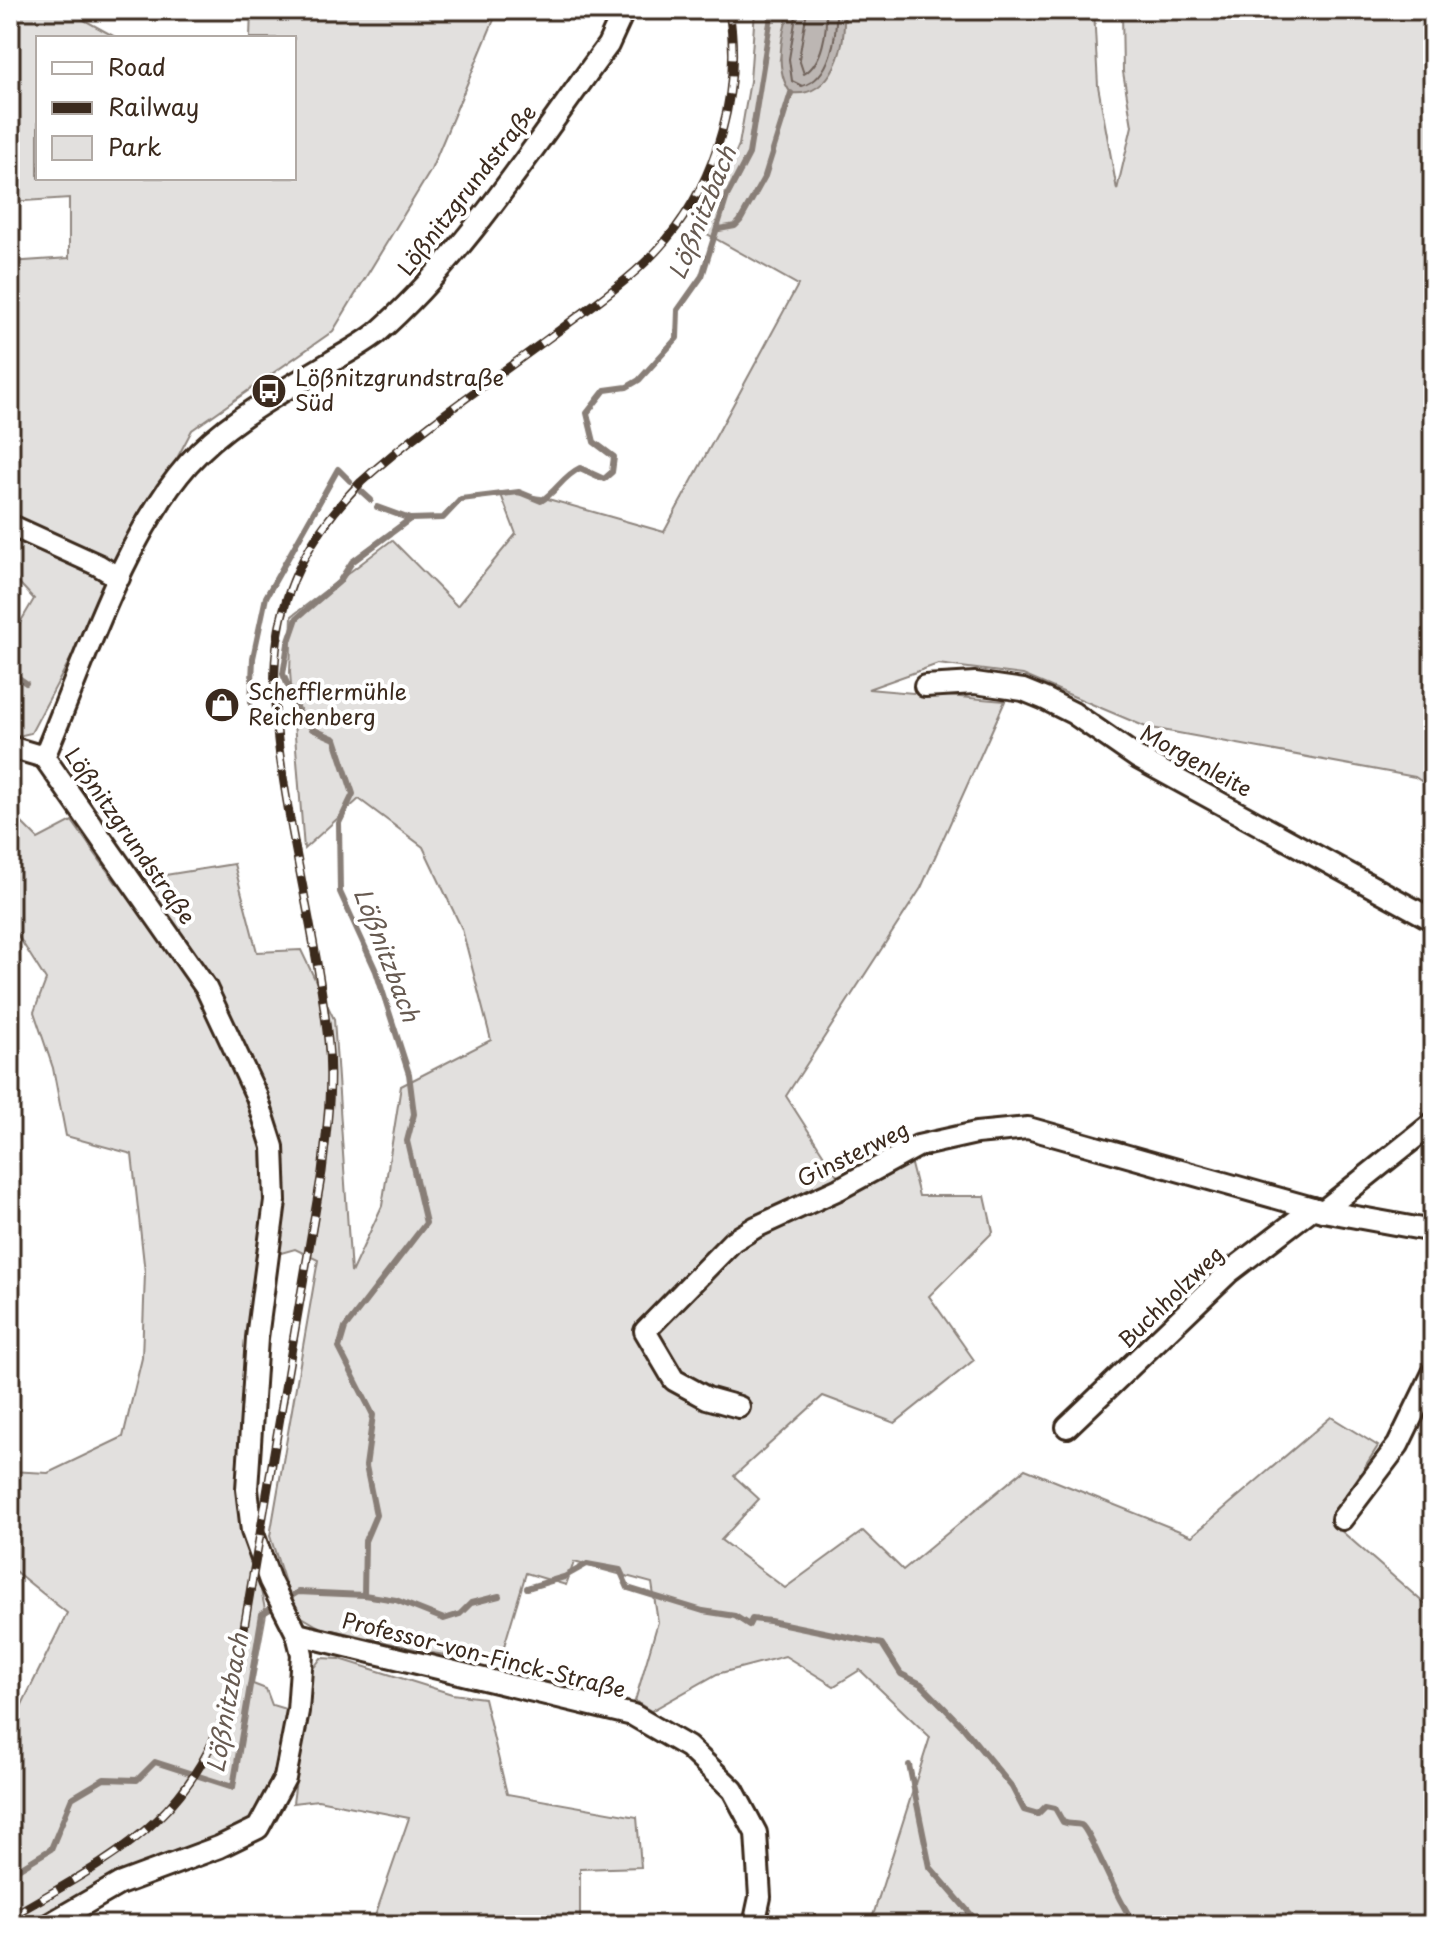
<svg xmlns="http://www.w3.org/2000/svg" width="1443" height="1935" viewBox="0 0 1443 1935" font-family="'Playpen Sans',sans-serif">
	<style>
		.green { fill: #e2e0de; stroke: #8e857e; stroke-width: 2 }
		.water { fill: #bcb6b3; stroke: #887e77; stroke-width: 2 }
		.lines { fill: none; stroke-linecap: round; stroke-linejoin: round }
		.shore { stroke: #6f625a; stroke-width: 2 }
		.stream { stroke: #887e77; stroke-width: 6 }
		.minor-casing { stroke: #3b2a1e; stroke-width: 26 }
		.minor { stroke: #fff; stroke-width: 20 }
		.rail-casing { stroke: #3b2a1e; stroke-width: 9 }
		.rail { stroke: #fff; stroke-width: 6; stroke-dasharray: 18; stroke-linecap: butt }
		.labels { text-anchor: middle; stroke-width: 8; stroke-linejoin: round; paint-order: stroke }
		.street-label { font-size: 22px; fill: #3b2a1e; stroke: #fff }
		.poi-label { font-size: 22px; fill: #3b2a1e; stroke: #fff; text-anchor: start }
		.water-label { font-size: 24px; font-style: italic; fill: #685b52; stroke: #fff }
	</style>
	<rect width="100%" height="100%" fill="#fff"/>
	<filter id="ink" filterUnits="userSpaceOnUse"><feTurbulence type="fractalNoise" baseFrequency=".0125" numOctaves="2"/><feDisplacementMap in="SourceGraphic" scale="16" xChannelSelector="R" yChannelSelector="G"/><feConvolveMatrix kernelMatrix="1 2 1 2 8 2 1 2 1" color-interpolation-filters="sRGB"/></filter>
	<g filter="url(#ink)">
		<g class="green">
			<path d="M10 10H66L117 38H38V178H294V38H250L251 10H498L431 170 333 331 192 430 31 733 10 738V625L17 628 34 599 10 573V262L69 258V198L10 202Z"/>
			<path d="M755 10H790L780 59 845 21 843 10H1094L1098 86 1117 190 1132 126 1123 72 1122 10H1409L1433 21V789L1415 777 1146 727 1023 675 938 664 868 689 1005 701 921 888 786 1096 838 1177 905 1141 919 1196H985L993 1232 929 1296 974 1360 895 1423 823 1396 734 1476 759 1499 721 1540 785 1588 863 1531 903 1570 1025 1469 1192 1536 1331 1417 1378 1446 1330 1521 1426 1605 1433 1601V1925H870L930 1737 860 1670 834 1686 785 1656 717 1674 651 1711 635 1701 658 1622 652 1583 574 1562 566 1585 526 1573 499 1663 432 1653 319 1627 302 1617 289 1595 270 1536 318 1260 295 1249 256 1260 241 1468 253 1552 266 1614 253 1684 266 1689 272 1705 292 1711 287 1747 259 1818 236 1834 185 1849 52 1908 57 1925H10V1729L67 1613 10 1567V1471L48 1473 123 1437 142 1358 145 1273 132 1154 66 1136 53 1068 34 1012 46 980 10 923V811L38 839 72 821 116 883 234 864 257 952 301 950 334 1019 351 1273 382 1206 401 1086 491 1040 462 929 423 847 359 799 304 849 290 672 292 616 392 540 457 606 516 534 500 492 541 497 664 532 798 285 702 231 739 145 750 81Z"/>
			<path d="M321 1658 340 1659 452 1694 484 1698 507 1794 637 1817 641 1867 580 1869V1925H372L409 1818 318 1800 293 1803 310 1673Z"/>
		</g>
		<path class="water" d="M790 10H843C848 44 833 98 791 93 774 71 781 34 790 10Z"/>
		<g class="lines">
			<g class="shore">
				<path d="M797 10 789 59 792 81 802 86C831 79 837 35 836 10"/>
				<path d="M807 10 799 59 804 74C823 63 827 30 826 10"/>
			</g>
			<g class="stream">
				<path d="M719 229 735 226 740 221 765 176 791 93"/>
				<path d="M361 491 371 500"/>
				<path d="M377 507 410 519"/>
				<path d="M10 672 26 683"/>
				<path d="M251 704 253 658 266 597 338 469 350 481"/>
				<path d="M527 1588 564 1577 587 1564 620 1570 628 1588 703 1611 735 1616 749 1625 752 1619 770 1621 882 1644 901 1674 921 1684 962 1726 1012 1787 1024 1810 1038 1814 1046 1806 1055 1808 1063 1822C1070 1825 1075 1823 1081 1825 1090 1829 1120 1909 1136 1925"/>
				<path d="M364 1595 396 1600 444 1619 460 1614 471 1603 499 1596"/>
				<path d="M909 1765 930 1867 980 1925"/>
				<path d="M10 1874 51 1849 72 1798 104 1779 137 1780 155 1762 233 1787 262 1614 298 1592 364 1595 365 1541 376 1515 366 1466 373 1415 339 1348 345 1328 426 1223 407 1141 414 1114 409 1074 376 971 340 892 339 823 353 794 335 739 312 729 299 712 283 674 288 644 297 618 339 582 352 562 410 519 443 518 461 499 519 492 541 501C557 491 563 476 580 468L604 479 612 472 614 457 594 442 587 413 605 390 627 387 639 380 677 338 678 310 702 276 727 196 749 154 772 10"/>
			</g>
			<defs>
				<g id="minor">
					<path d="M10 525 98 565 119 578"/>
					<path d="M925 686 975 683 1023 690 1045 699 1073 713 1138 758 1433 920"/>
					<path d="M10 747 44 757"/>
					<path d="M44 757 206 988 257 1097 273 1147 275 1201 257 1338 247 1489 252 1531 270 1581 297 1634 302 1654 298 1711 285 1778 258 1828 219 1847 119 1884 48 1925"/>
					<path d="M44 757C83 666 123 538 188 464 226 421 282 392 331 362 346 353 363 344 377 333 464 257 539 138 608 45L624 10"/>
					<path d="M1323 1211 1433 1123"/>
					<path d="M739 1407 707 1398 674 1380 645 1331 733 1241 756 1227 839 1189 918 1146 976 1133 1028 1128 1323 1211 1433 1231"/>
					<path d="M1067 1427 1228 1273 1313 1208"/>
					<path d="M1342 1519 1398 1445 1433 1373"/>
					<path d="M297 1634 633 1715 688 1747 733 1790 756 1833 760 1897 754 1925"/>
				</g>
			</defs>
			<use href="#minor" class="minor-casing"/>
			<use href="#minor" class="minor"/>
			<defs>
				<path id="rail" d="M10 1917C122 1852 194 1819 234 1686L322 1172C327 1128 333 1084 328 1040 320 966 303 892 290 819 266 683 257 589 361 482 424 425 497 377 565 326 601 299 638 274 667 239 718 178 742 89 729 10"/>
			</defs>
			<use href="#rail" class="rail-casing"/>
			<use href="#rail" class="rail"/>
		</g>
	</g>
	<defs>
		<symbol id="bus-disc" viewBox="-11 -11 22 22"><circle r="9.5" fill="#3b2a1e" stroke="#fff"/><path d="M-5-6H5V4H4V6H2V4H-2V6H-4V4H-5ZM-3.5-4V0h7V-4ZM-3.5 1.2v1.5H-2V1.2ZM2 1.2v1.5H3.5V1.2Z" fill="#fff"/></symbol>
		<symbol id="shop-disc" viewBox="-11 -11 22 22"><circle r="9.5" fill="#3b2a1e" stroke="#fff"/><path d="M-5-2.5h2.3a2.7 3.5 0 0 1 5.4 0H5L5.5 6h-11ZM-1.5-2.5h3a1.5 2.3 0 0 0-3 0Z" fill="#fff"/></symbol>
	</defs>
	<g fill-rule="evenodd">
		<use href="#bus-disc" x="249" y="371" width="40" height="40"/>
		<use href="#shop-disc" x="202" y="685" width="40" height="40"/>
	</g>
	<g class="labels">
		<g class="street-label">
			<text transform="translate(467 190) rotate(-52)" y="8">Lößnitzgrundstraße</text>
			<text transform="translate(1196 761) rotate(29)" y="8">Morgenleite</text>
			<text transform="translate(130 836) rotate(55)" y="8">Lößnitzgrundstraße</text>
			<text transform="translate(853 1154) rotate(-26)" y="8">Ginsterweg</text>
			<text transform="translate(1171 1297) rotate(-44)" y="8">Buchholzweg</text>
			<text transform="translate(484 1655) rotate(14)" y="8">Professor-von-Finck-Straße</text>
		</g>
		<g class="poi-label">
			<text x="295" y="386">Lößnitzgrundstraße<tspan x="295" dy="25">Süd</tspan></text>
			<text x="248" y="700">Schefflermühle<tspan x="248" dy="25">Reichenberg</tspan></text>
		</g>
		<g class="water-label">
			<text transform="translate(703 213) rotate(-68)" y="8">Lößnitzbach</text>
			<text transform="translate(386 955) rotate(69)" y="8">Lößnitzbach</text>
			<text transform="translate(228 1703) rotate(-80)" y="8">Lößnitzbach</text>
		</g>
	</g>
	<rect width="1443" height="1935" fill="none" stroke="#fff" stroke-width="40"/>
	<rect x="20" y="20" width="1403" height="1895" fill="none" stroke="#3b2a1e" stroke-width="3" filter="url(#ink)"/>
	<rect x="36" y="36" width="260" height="144" fill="#ffffff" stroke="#b1aaa5" stroke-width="2"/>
	<rect x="52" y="62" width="40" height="12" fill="#ffffff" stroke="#b1aaa5" stroke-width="2"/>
	<text x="108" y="76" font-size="24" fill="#3b2a1e">Road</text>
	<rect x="52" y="102" width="40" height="12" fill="#3b2a1e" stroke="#b1aaa5" stroke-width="2"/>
	<text x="108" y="116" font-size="24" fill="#3b2a1e">Railway</text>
	<rect x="52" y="136" width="40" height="24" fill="#e2e0de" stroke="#b1aaa5" stroke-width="2"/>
	<text x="108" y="156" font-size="24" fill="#3b2a1e">Park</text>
</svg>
